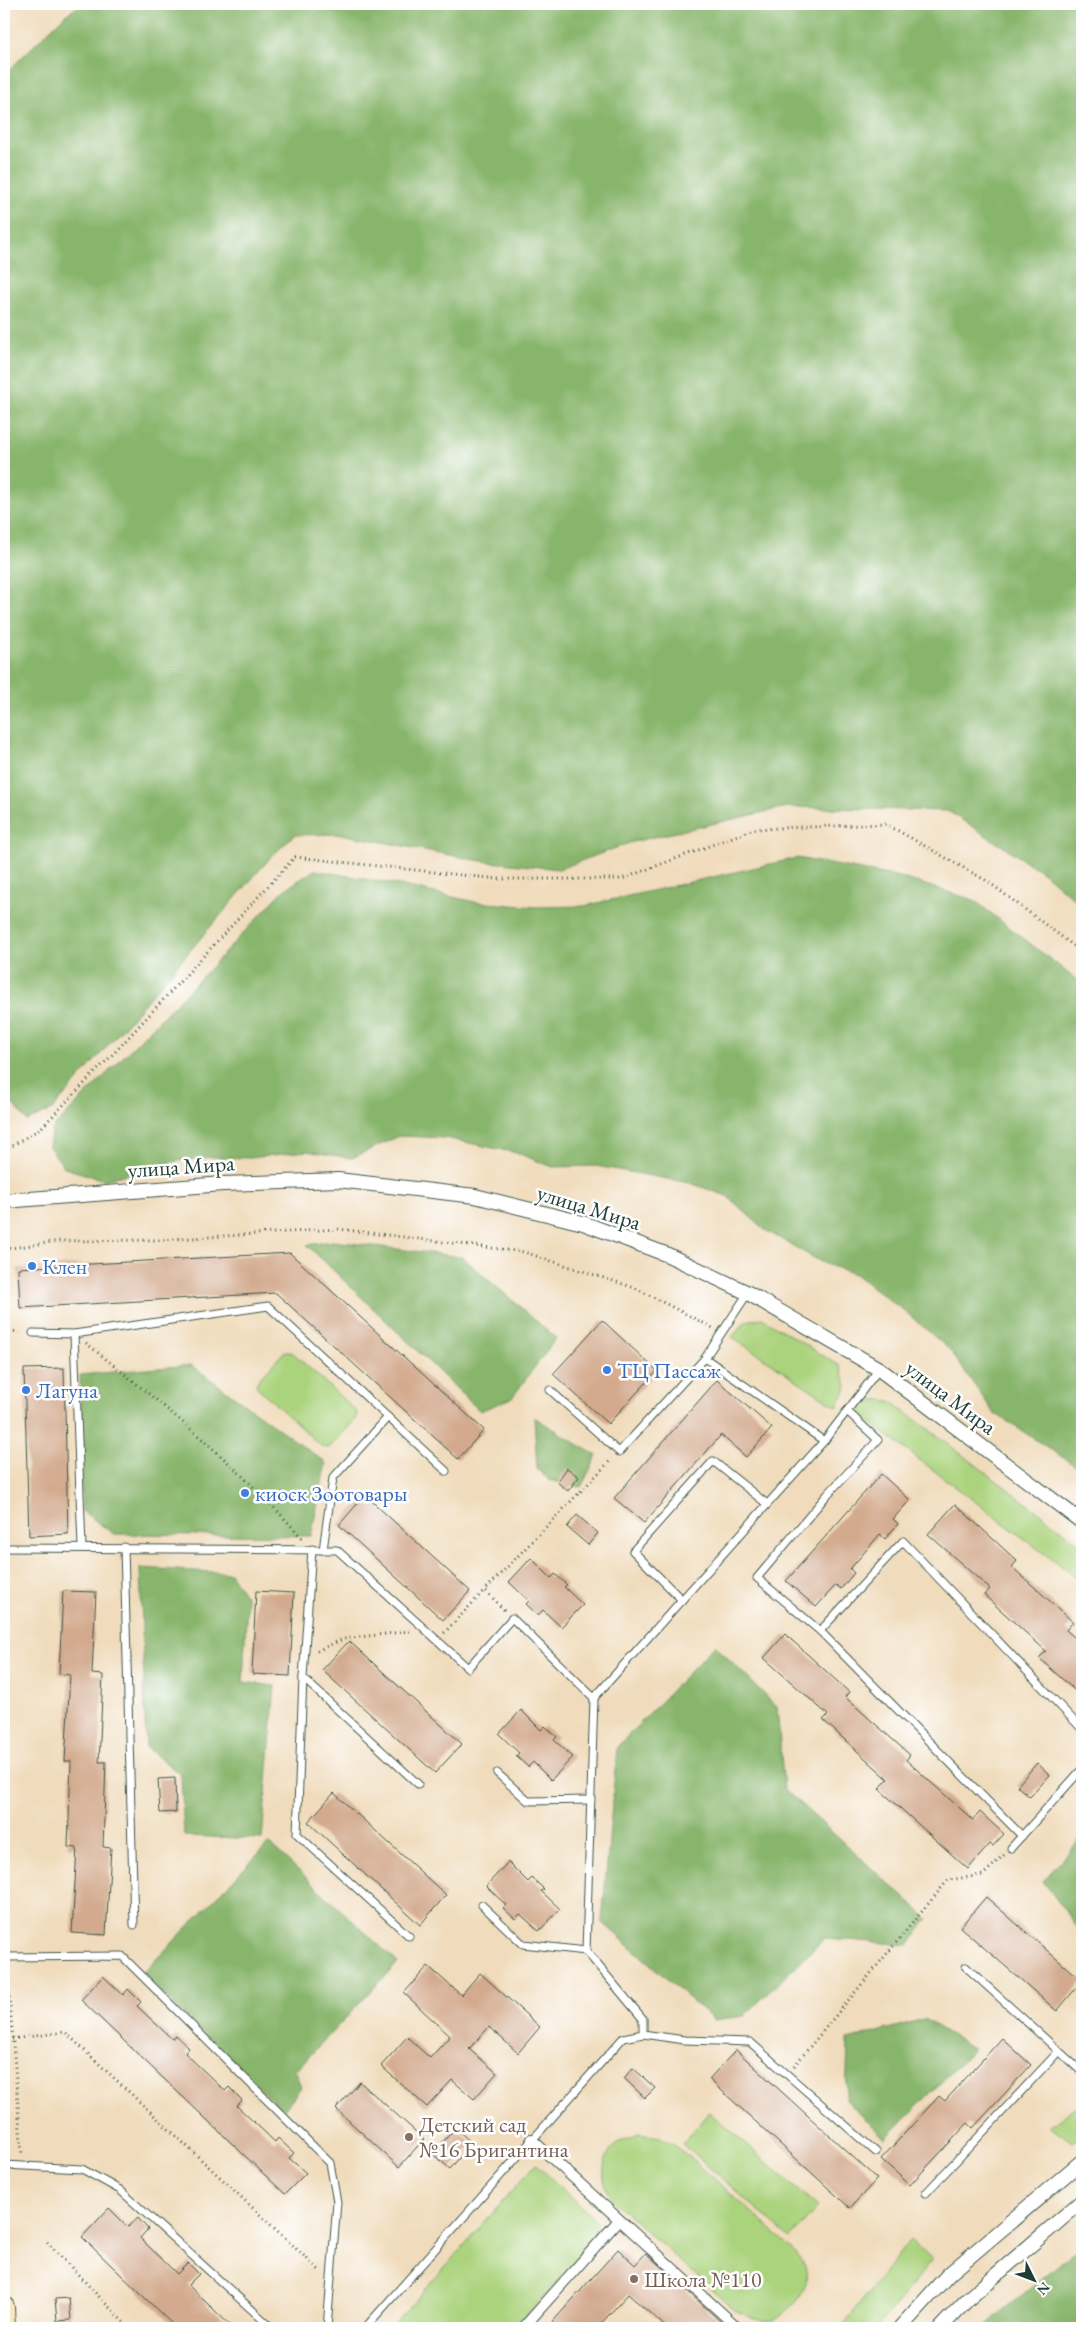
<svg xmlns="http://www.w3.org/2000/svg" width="1086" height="2332" viewBox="0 0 1086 2332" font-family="'EB Garamond',serif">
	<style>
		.green { fill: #abd37d; stroke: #658858 }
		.forest { fill: #88b56c; stroke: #547950 }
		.building { fill: #d3aa8e }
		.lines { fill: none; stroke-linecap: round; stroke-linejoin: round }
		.service-casing { stroke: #3e5548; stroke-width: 9 }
		.pedestrian-casing { stroke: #3e5548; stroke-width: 12 }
		.minor-casing { stroke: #3e5548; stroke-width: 16 }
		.secondary-casing { stroke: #3e5548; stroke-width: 22 }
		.path { stroke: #3e5548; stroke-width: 3; stroke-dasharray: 1 4; stroke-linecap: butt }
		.service { stroke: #fff; stroke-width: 7 }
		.pedestrian { stroke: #fff; stroke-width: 10 }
		.minor { stroke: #fff; stroke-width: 14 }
		.secondary { stroke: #fae7c3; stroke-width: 20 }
		.shop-dot { fill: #3f7fe0; stroke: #fff; stroke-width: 2 }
		.education-dot { fill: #8d6e63; stroke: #fff; stroke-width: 2 }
		.labels { text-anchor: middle; stroke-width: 5; stroke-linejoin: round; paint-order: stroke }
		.street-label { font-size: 22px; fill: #1f3d34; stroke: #fff }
		.shop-label { font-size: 22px; fill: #366cbe; stroke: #fff; text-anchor: start }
		.education-label { font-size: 22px; fill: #785e54; stroke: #fff; text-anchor: start }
	</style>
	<rect width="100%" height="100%" fill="#fff"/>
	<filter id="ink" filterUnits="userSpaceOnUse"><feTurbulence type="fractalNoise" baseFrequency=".02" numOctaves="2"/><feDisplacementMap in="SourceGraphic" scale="10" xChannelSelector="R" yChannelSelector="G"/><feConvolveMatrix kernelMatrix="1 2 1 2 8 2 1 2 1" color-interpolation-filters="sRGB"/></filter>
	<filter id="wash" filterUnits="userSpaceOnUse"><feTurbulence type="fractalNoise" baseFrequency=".0096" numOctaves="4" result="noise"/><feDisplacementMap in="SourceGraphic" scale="20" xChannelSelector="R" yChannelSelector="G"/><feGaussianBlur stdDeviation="1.12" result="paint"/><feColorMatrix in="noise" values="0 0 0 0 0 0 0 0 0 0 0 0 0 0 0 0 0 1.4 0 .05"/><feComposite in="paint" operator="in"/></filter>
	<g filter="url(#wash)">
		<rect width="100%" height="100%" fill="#f0dcbc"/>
		<g class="green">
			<path d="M762 1318 840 1366 847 1386 837 1407 732 1337 746 1321Z"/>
			<path d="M285 1351 293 1353 357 1412 355 1420 329 1448 321 1446 256 1386 258 1380Z"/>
			<path d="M871 1399 891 1401 1082 1545V1582L856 1412Z"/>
			<path d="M1082 2104V2135L1072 2142 1049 2125Z"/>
			<path d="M709 2112 818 2207 790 2238 682 2144Z"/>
			<path d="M639 2134 660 2137 680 2149C698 2165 801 2252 805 2266 812 2292 793 2307 774 2321L754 2319 735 2310 613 2201C600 2184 599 2154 620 2142 626 2139 633 2137 639 2134Z"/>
			<path d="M536 2164 597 2222 600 2235 515 2328H414L409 2324 405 2328H391Z"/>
			<path d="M910 2240 932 2260 877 2328H841Z"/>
		</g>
		<g class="forest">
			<path d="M82 4H1082V906L1044 873 948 811 787 807 632 842 559 869 481 861 341 834 294 835 270 858 52 1110 27 1121 4 1094V75L64 16Z"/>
			<path d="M797 858 899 877 974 900 1082 984V1470L993 1412 950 1350 907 1313 855 1274 823 1263 765 1230 727 1196 690 1183 596 1166 553 1167 517 1153 445 1138 399 1136 352 1158 306 1151 251 1158 211 1157 176 1161 104 1180 65 1168 49 1147 52 1129 200 979 283 891 314 870 395 884 475 902 536 907 584 906Z"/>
			<path d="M333 1241 462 1257 556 1338 512 1398 480 1411 307 1245Z"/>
			<path d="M191 1365 326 1463 311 1536 114 1534 82 1511 80 1375Z"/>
			<path d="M534 1417 597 1456 581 1487 549 1480 537 1469Z"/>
			<path d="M140 1568 230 1573 247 1598 243 1682 275 1686 262 1839 184 1836 181 1775 146 1747Z"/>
			<path d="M715 1645 777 1707 784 1789 928 1919 908 1945 825 1938 744 2016 714 2020 602 1922 617 1747Z"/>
			<path d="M1082 1837V1934L1043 1881Z"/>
			<path d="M269 1843 398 1963 295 2071 301 2087 283 2111 142 1974Z"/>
			<path d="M924 2019 974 2049 885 2139 846 2100 848 2040Z"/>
			<path d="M1082 2246V2328H983L1070 2255Z"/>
		</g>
		<g id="blocks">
			<g class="building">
				<path d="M290 1253 484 1430 458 1459 276 1293 20 1308 18 1268Z"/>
				<path d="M602 1320 657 1371 608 1424 553 1374Z"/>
				<path d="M64 1368 68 1534 29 1536 24 1369Z"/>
				<path d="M717 1380 772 1428 746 1457 721 1435 644 1523 614 1498Z"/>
				<path d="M567 1468 579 1477 568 1491 557 1482Z"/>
				<path d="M881 1474 910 1500 893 1519 898 1524 885 1539 880 1534 850 1569 854 1573 841 1589 836 1585 816 1607 786 1581Z"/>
				<path d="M365 1495 470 1591 443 1620 339 1525Z"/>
				<path d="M955 1504 1017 1561 1012 1567 1073 1622 1066 1630 1082 1644V1697L1039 1658 1046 1651 984 1595 990 1589 928 1534Z"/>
				<path d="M577 1515 598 1533 588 1545 567 1527Z"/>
				<path d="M531 1558 551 1578 555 1574 567 1585 564 1587 583 1605 561 1627 543 1610 538 1615 526 1604 529 1601 509 1582Z"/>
				<path d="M63 1591 96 1592 92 1674 103 1675 99 1762H106L103 1847 111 1848 106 1935 72 1933 77 1848 68 1847 71 1761H65L70 1675 59 1674Z"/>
				<path d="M256 1591 294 1593 290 1676 252 1674Z"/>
				<path d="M785 1634 849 1692 845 1697 910 1755 906 1760 973 1820 980 1812 1004 1834 993 1846 990 1844 968 1869 879 1789 888 1779 823 1720 828 1715 764 1658Z"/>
				<path d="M349 1641 462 1744 435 1773 322 1670Z"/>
				<path d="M521 1710 541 1730 545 1726 557 1737 554 1740 573 1757 551 1780 533 1762 528 1767 516 1756 519 1753 499 1734Z"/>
				<path d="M1037 1763 1050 1775 1030 1797 1017 1786Z"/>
				<path d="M175 1778 176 1812 160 1813 158 1779Z"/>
				<path d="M334 1793 446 1895 420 1925 308 1822Z"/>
				<path d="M508 1862 528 1882 532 1878 544 1889 541 1891 560 1909 539 1931 520 1914 515 1919 503 1908 506 1905 486 1886Z"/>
				<path d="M986 1897 1082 1981 1057 2011 960 1927Z"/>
				<path d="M428 1966 461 1995 480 1973 540 2027 518 2053 489 2027 469 2049 497 2073 474 2099 452 2080 427 2107 381 2066 407 2037 430 2058 450 2036 404 1993Z"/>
				<path d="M103 1976 123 1995 128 1989 141 2002 137 2006 172 2039 176 2036 189 2048 185 2053 225 2091 229 2087 242 2100 237 2106 275 2142 278 2138 294 2153 289 2158 306 2173 285 2194 81 2000Z"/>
				<path d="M1002 2038 1031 2065 973 2128 968 2123 910 2185 881 2159 939 2096 945 2101Z"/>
				<path d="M736 2050 877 2179 850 2208 709 2079Z"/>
				<path d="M633 2068 655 2088 645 2098 624 2078Z"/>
				<path d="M360 2082 424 2139 399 2167 336 2109Z"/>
				<path d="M455 2128 472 2143 450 2169 433 2154Z"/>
				<path d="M109 2208 128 2227 138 2218 148 2229 140 2238 177 2274 188 2263 199 2274 188 2285 233 2328H176L82 2237Z"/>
				<path d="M618 2249 635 2265 646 2253 722 2323 717 2328H667L628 2294 597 2328H547Z"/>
				<path d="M69 2298 71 2320 57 2321 55 2299Z"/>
			</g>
		</g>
	</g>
	<g filter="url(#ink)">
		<use href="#blocks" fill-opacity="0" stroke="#3e5548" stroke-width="1"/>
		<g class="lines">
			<defs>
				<g id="service">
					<path d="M33 1333 74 1334 268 1306 446 1471"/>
					<path d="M74 1334 82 1547"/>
					<path d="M705 1358 824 1441"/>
					<path d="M550 1390 619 1452 705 1358 748 1293"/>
					<path d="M124 1547 134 1925"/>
					<path d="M4 1548 337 1550 468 1668 512 1618 594 1698 824 1441 879 1369"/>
					<path d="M312 1549 303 1678 418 1784"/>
					<path d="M323 1550 333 1478 388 1417"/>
					<path d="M682 1600 633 1551 713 1461 767 1504"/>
					<path d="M820 1631 757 1578 827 1495 878 1440 847 1411"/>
					<path d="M303 1678 297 1834 409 1936"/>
					<path d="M594 1698 586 1951 643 2019V2034"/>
					<path d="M497 1773 528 1801 591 1800"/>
					<path d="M1022 1836 820 1631 903 1541 1082 1729"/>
					<path d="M1011 1848 1082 1769"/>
					<path d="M482 1905 523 1944 586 1951"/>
					<path d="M4 1957 122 1956 330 2163 337 2202 327 2328"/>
					<path d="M966 1967 1082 2072"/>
					<path d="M4 2165 82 2169 120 2190 272 2328"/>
					<path d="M926 2193 1059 2051"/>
					<path d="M365 2328 623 2038 643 2034 684 2040 750 2042 876 2152"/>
				</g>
				<g id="pedestrian">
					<path d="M531 2139 738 2328"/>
					<path d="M523 2328 619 2220"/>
				</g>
				<g id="minor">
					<path d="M4 1201 223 1184 338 1180 475 1196 583 1223 668 1255 748 1293 879 1369 1082 1522"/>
					<path d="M900 2328 949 2274 1082 2161"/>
					<path d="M940 2328 968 2299 1082 2201"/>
				</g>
				<path id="secondary" d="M4 2307 5 2328"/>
			</defs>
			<use href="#service" class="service-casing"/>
			<use href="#pedestrian" class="pedestrian-casing"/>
			<use href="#minor" class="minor-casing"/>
			<use href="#secondary" class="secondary-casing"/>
			<g class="path">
				<path d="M4 1151 41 1128 114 1053 295 857 498 879H622L754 829 886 824 987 881 1082 952"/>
				<path d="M4 1249 60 1241 159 1240 338 1229 524 1252 635 1288 713 1328"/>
				<path d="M4 1331 23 1332"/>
				<path d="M86 1343C162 1404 238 1465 302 1538"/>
				<path d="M504 1610 485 1590 612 1459"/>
				<path d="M444 1633 485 1590"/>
				<path d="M317 1651 343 1639 410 1631"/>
				<path d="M7 1967 22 2155"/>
				<path d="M12 2039 65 2032 319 2270"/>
				<path d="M794 2066 948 1880 983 1875 1004 1855"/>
				<path d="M47 2242 129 2328"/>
			</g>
			<use href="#service" class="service"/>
			<use href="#pedestrian" class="pedestrian"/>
			<use href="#minor" class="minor"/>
			<use href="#secondary" class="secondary"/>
		</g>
	</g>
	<g class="shop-dot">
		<circle cx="32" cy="1266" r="5"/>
		<circle cx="607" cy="1370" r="5"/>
		<circle cx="26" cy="1390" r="5"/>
		<circle cx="245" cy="1493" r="5"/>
	</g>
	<g class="education-dot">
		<circle cx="409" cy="2137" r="5"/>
		<circle cx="634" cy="2279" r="5"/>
	</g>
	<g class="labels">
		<g class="street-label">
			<text transform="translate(181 1166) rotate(-4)" y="8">улица Мира</text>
			<text transform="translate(589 1207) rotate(17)" y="8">улица Мира</text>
			<text transform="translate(951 1397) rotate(37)" y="8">улица Мира</text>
		</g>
		<g class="shop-label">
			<text x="42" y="1274">Клен</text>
			<text x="617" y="1378">ТЦ Пассаж</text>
			<text x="36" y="1398">Лагуна</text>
			<text x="255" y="1501">киоск Зоотовары</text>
		</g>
		<g class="education-label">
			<text x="419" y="2132">Детский сад<tspan x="419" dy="25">№16 Бригантина</tspan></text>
			<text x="644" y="2287">Школа №110</text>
		</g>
	</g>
	<rect width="1086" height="2332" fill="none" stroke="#fff" stroke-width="20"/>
	<g transform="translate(1034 2280) rotate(132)" stroke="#ffffff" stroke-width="4" paint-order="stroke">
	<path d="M0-4L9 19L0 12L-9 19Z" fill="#1f3d34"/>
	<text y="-8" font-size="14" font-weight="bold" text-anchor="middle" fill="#1f3d34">N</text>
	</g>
</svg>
